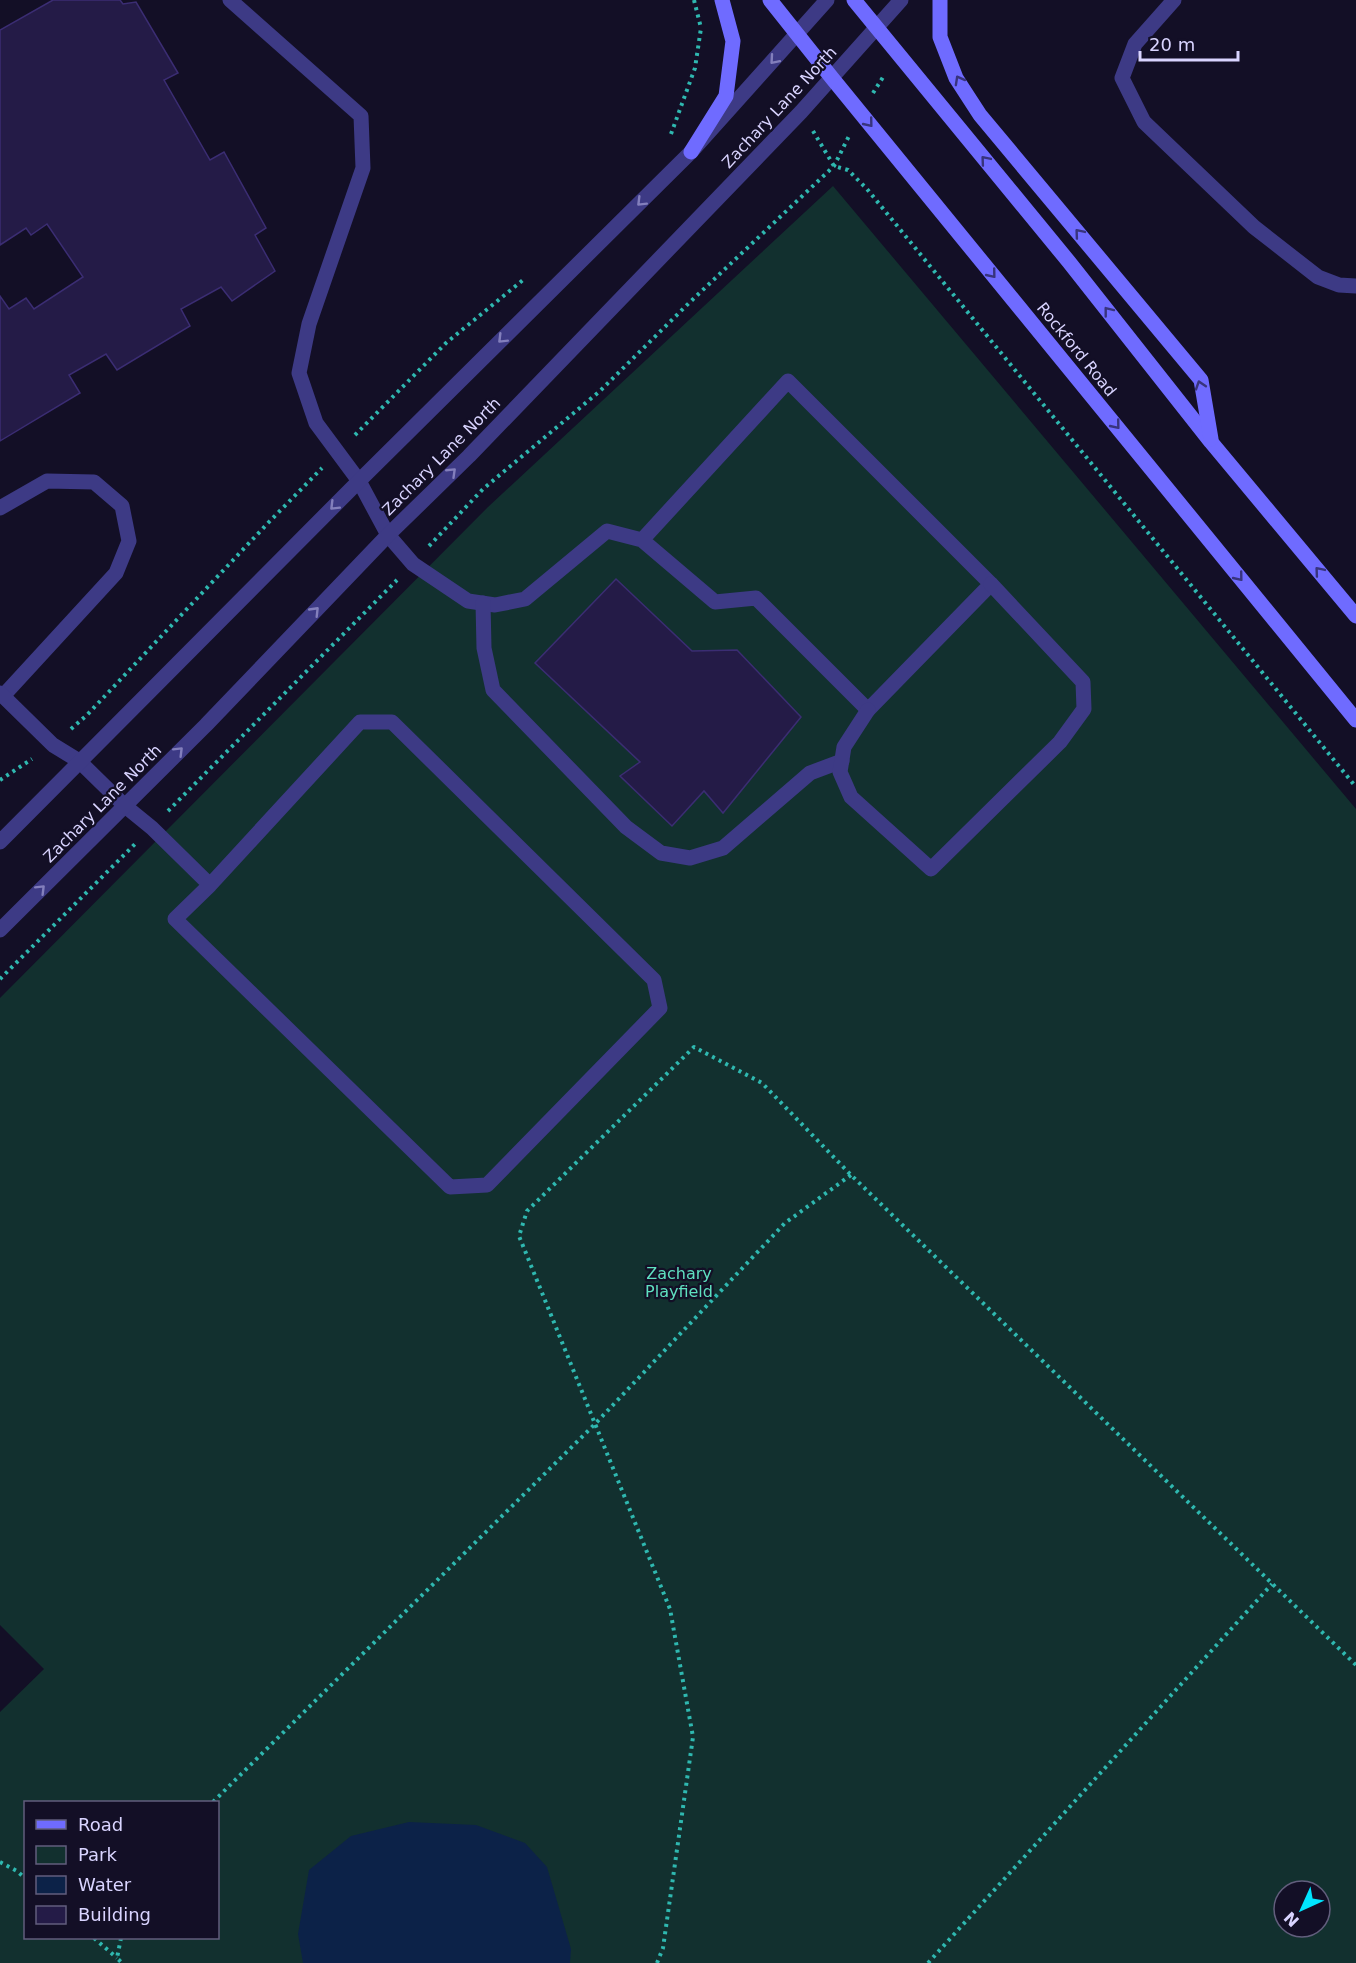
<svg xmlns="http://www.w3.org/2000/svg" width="1356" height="1963" viewBox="0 0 1356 1963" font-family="'DejaVu Sans',sans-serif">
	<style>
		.green { fill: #12302f; fill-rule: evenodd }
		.water { fill: #0c2248 }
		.building { fill: #241b47; stroke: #3b2d73; stroke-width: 1.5 }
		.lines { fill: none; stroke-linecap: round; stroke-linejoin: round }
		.path { stroke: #2fb8b0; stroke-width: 4; stroke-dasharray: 3 4.5; stroke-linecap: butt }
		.service { stroke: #3d3a85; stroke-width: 15 }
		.tertiary { stroke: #3d3a85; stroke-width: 15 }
		.secondary { stroke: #6f6bff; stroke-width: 15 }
		.oneway { stroke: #837fbc }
		.oneway2 { stroke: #38347d }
		.labels { text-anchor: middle; stroke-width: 4.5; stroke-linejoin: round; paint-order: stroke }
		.street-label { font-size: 16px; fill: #d9d4ff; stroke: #130f26 }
		.park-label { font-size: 16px; fill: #5fe0c0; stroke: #130f26 }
	</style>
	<rect width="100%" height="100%" fill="#130f26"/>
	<path class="green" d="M833 186 1356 809V1963H0V1712L44 1669 0 1625V998L488 507ZM26 1802H218V1938H26ZM1284 1891H1320V1927H1284Z"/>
	<path class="water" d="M409 1822 476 1825 525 1843 547 1867 571 1949 570 1963H303L298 1934 309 1870 351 1836Z"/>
	<g class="building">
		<path d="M53 0H120L123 4 136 2 178 73 164 80 210 160 224 152 266 228 255 235 275 271 232 301 221 287 181 309 190 326 117 370 106 354 69 375 80 393 0 441V296L9 309 26 298 34 309 83 277 47 224 31 235 26 228 0 245V30Z"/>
		<path d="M616 579 692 651 737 650 801 717 723 813 704 791 672 826 620 776 640 762 535 663Z"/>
	</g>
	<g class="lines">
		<g class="path">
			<path d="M694 0 701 28"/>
			<path d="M873 93 885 74"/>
			<path d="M813 131 834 166 848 170 867 189 1356 787"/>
			<path d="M671 134 695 68 701 28"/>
			<path d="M355 435 446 343 523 280"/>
			<path d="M429 546 483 489 600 391 689 303 834 166 849 136"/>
			<path d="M71 729 87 715 268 523 322 468"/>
			<path d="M0 780 32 759"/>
			<path d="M168 811 397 580"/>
			<path d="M0 979 135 844"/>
			<path d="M213 1802 595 1424 785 1223 851 1175"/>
			<path d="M0 1862 17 1871 26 1879"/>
			<path d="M94 1938 117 1958"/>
			<path d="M121 1938 117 1958 122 1963"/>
			<path d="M657 1963 663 1948 693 1737 670 1609 519 1236 527 1211 694 1047 762 1083 851 1175 1356 1665"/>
			<path d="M928 1963 1272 1584"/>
		</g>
		<g class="service">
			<path d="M230 0 361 116 363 168 309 324 299 373 316 423 359 481 388 535 413 564 468 601 495 605 525 599 607 531 642 540 715 602 756 598 868 710 991 584 788 381 642 540"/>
			<path d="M1174 0 1135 44 1122 78 1144 122 1254 227 1318 277 1339 285 1356 286"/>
			<path d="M0 508 47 481 94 482 122 506 129 541 116 573 3 696"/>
			<path d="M483 603 484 648 493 690 626 827 661 853 690 858 723 848 810 773 842 761"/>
			<path d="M0 693 53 745 79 761 125 806 152 828 210 885 175 919 450 1187 487 1185 660 1008 654 980 392 722H360L210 885"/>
			<path d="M868 710 844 747 840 772 851 797 931 869 1060 742 1084 709 1083 682 991 584"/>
		</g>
		<g class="tertiary">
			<path d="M0 842 359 481 691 152 827 0"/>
			<path d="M0 930 206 725 388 535 469 456 801 112 901 0"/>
		</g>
		<g class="secondary">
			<path d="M770 0 832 78 1356 720"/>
			<path d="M854 0 1069 262 1211 442 1356 616"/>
			<path d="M940 0V37L956 78 980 115 1201 380 1211 439"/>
			<path d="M691 152 726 96 733 41 722 0"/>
		</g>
	</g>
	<defs><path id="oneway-chevron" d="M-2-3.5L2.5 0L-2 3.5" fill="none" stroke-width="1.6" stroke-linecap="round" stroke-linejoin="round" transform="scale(1.5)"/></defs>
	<g class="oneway">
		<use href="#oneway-chevron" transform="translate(774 60) rotate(131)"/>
		<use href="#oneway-chevron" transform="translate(641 202) rotate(135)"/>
		<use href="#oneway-chevron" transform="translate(502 339) rotate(135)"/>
		<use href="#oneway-chevron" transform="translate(452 472) rotate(-44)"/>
		<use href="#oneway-chevron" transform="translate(334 506) rotate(135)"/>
		<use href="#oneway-chevron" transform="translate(315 611) rotate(-46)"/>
		<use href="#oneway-chevron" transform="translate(179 751) rotate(-45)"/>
		<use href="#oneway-chevron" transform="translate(41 889) rotate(-45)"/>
	</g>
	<g class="oneway2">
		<use href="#oneway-chevron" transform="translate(959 80) rotate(-119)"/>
		<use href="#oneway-chevron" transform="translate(869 123) rotate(51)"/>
		<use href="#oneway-chevron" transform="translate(985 160) rotate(-130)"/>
		<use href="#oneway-chevron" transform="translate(1079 233) rotate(-130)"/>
		<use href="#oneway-chevron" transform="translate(992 274) rotate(51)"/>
		<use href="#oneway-chevron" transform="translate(1108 311) rotate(-128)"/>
		<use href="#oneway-chevron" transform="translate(1200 385) rotate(-108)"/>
		<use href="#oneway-chevron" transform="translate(1116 425) rotate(51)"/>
		<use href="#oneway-chevron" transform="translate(1319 571) rotate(-130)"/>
		<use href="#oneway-chevron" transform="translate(1239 577) rotate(51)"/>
	</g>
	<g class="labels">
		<g class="street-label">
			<text transform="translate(779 107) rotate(-47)" y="6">Zachary Lane North</text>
			<text transform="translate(1077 349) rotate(51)" y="6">Rockford Road</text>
			<text transform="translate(441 456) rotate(-45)" y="6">Zachary Lane North</text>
			<text transform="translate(102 803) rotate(-45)" y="6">Zachary Lane North</text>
		</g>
		<g class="park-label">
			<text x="679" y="1279">Zachary<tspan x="679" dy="18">Playfield</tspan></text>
		</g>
	</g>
	<rect x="24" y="1801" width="195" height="138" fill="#130f26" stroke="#625e7d" stroke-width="1.5"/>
	<rect x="36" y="1820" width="30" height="9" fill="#6f6bff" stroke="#625e7d" stroke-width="1.5"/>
	<text x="78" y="1831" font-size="18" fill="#d9d4ff">Road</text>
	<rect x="36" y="1846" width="30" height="18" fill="#12302f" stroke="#625e7d" stroke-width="1.5"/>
	<text x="78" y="1861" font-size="18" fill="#d9d4ff">Park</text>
	<rect x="36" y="1876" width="30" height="18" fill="#0c2248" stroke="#625e7d" stroke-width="1.5"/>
	<text x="78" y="1891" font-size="18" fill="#d9d4ff">Water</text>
	<rect x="36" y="1906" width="30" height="18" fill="#241b47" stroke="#625e7d" stroke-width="1.5"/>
	<text x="78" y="1921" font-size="18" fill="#d9d4ff">Building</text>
	<g transform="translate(1302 1909) rotate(225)"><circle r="28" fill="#130f26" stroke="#625e7d" stroke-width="1.5"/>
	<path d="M0-4.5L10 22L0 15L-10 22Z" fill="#00e5ff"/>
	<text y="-9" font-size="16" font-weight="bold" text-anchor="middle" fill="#d9d4ff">N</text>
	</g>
	<path d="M1140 51v9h98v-9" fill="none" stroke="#d9d4ff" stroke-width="3"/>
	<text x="1149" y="51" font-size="18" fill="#d9d4ff" stroke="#130f26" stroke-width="4.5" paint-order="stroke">20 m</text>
</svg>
